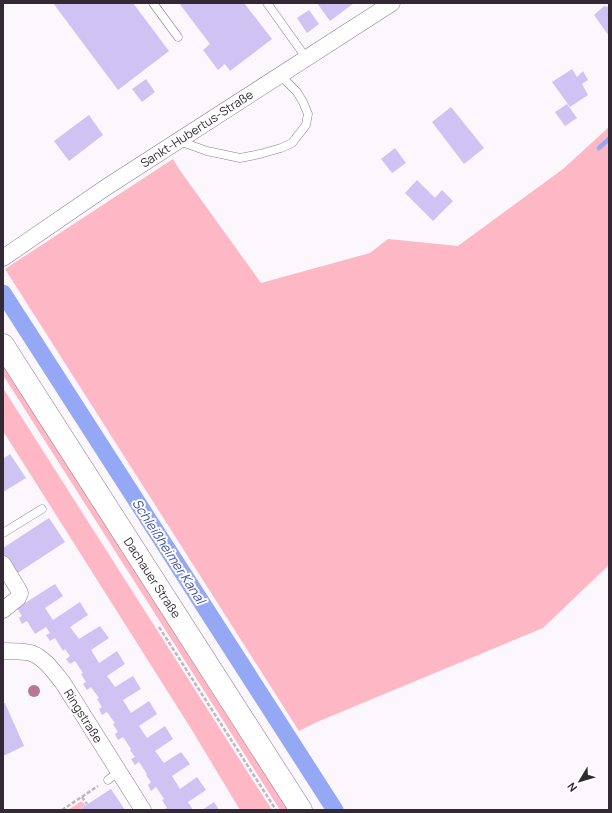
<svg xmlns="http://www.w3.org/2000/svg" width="612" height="813" viewBox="0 0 612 813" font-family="Manrope,sans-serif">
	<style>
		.green { fill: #feb7c4 }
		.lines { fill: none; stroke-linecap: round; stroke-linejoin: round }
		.stream { stroke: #95a8f6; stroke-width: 4.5 }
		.canal { stroke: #95a8f6; stroke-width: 17 }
		.building { fill: #cfc3f4 }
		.lane-casing { stroke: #8e7a93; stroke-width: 9 }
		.street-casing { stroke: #8e7a93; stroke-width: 17 }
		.primary-casing { stroke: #8e7a93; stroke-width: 23 }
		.path { stroke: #bdb7be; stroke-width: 2.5; stroke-dasharray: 4 2; stroke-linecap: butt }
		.lane { stroke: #fff; stroke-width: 8 }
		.street { stroke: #fff; stroke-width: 16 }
		.primary { stroke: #fff; stroke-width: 22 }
		.tree { fill: #b77991 }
		.labels { text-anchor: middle; stroke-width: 4; stroke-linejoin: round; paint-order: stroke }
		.street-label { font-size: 12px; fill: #322934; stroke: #fff }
		.water-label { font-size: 13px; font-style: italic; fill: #3d4ca5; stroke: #fff }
	</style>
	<rect width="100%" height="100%" fill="#fbf7fc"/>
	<g class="green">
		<path d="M609 127V565L543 628 317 722 299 731 5 269 173 159 179 169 261 283 370 253 388 239 458 246 563 169Z"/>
		<path d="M3 361 290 810H280L3 375Z"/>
		<path d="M3 388 243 765 272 810H240L190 727 3 431Z"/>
		<path d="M80 802H83L85 805 87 804 78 810H68Z"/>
	</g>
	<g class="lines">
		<path class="stream" d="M599 148 609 139"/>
		<path class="canal" d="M3 293 335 810"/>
	</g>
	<g class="building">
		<path d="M53 3H133L169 51 118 90Z"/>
		<path d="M179 3H244L272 39 230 71 225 64 218 70 203 50 210 44Z"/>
		<path d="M317 3H354L330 21Z"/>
		<path d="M604 6 609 7V36L594 15Z"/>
		<path d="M309 10 319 24 307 33 297 18Z"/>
		<path d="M572 69 577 77 583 71 588 80 582 84 588 95 570 107 552 82Z"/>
		<path d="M146 79 155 92 142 102 132 89Z"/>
		<path d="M567 104 577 118 565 126 555 112Z"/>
		<path d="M451 107 484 148 464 164 432 122Z"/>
		<path d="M89 115 103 135 69 161 54 141Z"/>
		<path d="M395 148 406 163 392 173 381 159Z"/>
		<path d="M417 180 435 198 442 190 453 201 433 221 405 193Z"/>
		<path d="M10 454 26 478 3 492V459Z"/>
		<path d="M49 518 65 542 16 574 3 554V548Z"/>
		<path d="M55 584 63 596 45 608 53 620 80 602 88 615 70 627 79 639 100 626 109 638 91 650 99 663 117 651 125 664 107 676 115 687 133 676 141 689 123 700 131 713 149 701 157 714 139 726 147 738 165 726 173 739 155 751 164 763 181 752 190 764 172 776 180 789 197 777 206 790 188 802 193 810H163L167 808 162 800 164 799 156 787 151 791 148 785 151 782 146 775 147 774 139 762 135 765 131 759 135 757 130 750 131 749 123 737 118 740 115 734 118 732 113 724 115 723 107 712 102 715 99 709 102 707 97 699 99 698 91 687 87 690 83 684 86 682 81 674 83 673 75 661 70 664 66 659 70 656 65 649 63 651 55 638 50 641 46 635 50 633 46 627 35 634 27 621 22 624 19 618 22 616 17 608Z"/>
		<path d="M3 703H5L24 746 3 756Z"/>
		<path d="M111 789 125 810H78L91 802Z"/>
		<path d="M214 802 219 810H202Z"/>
	</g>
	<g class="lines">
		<defs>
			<g id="lane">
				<path d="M153 3 178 37"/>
				<path d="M267 3 307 59"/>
				<path d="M179 141 207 151 240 158 260 154 281 148 292 143 306 125 308 114 303 102 297 92 281 76"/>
				<path d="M3 533 42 509"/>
				<path d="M108 780 118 772"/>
			</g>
			<g id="street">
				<path d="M3 258 105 188 392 3"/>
				<path d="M3 564 18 589 20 593 18 598 3 610"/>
				<path d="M3 651C12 651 22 651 31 653 45 658 54 672 63 683L143 810"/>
			</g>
			<path id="primary" d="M3 345 301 810"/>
		</defs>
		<use href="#lane" class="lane-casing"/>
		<use href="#street" class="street-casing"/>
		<use href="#primary" class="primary-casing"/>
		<g class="path">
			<path d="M159 627 276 810"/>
			<path d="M82 797 87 804"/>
			<path d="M62 810 98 786"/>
		</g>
		<use href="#lane" class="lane"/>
		<use href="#street" class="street"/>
		<use href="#primary" class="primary"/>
	</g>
	<circle class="tree" cx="34" cy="691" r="6"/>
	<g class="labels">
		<g class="street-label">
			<text transform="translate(197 129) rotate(-33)" y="4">Sankt-Hubertus-Straße</text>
			<text transform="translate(152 578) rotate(57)" y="4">Dachauer Straße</text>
			<text transform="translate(83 716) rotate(58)" y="4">Ringstraße</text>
		</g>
		<g class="water-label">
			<text transform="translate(169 551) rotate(57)" y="5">Schleißheimer Kanal</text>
		</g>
	</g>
	<rect width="612" height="813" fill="none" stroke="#322934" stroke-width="8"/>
	<g transform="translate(580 781) rotate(232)" stroke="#ffffff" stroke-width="3" paint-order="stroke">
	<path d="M0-3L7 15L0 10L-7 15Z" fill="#322934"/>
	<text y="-6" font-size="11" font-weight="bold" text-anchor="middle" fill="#322934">N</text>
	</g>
</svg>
